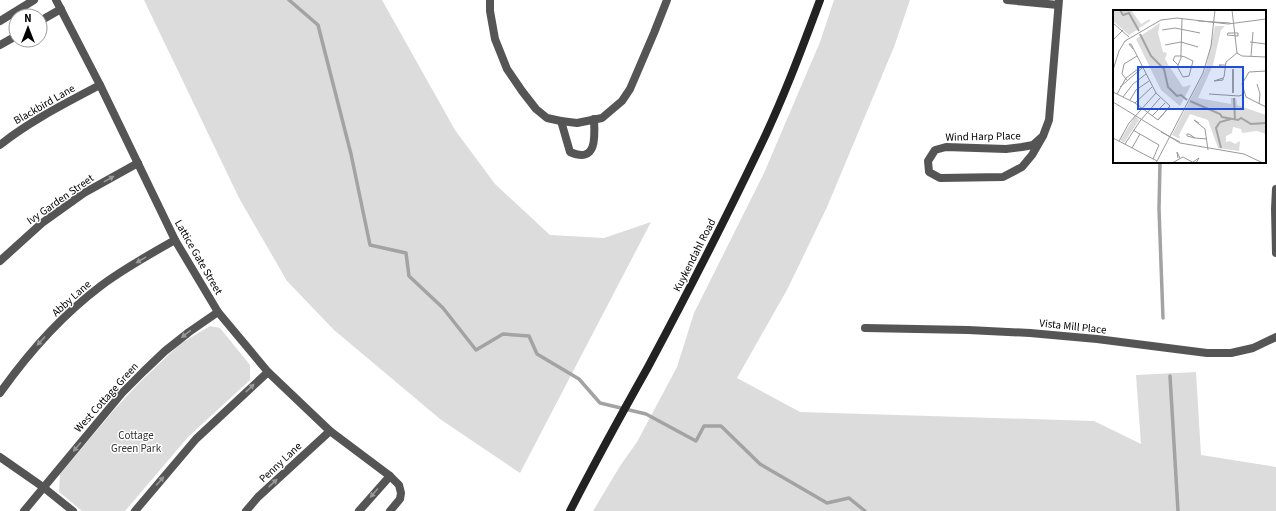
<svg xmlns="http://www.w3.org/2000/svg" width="1276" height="511" viewBox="0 0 1276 511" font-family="'Source Sans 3',sans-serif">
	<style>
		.green { fill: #dcdcdc }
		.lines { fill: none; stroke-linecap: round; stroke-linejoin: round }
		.stream { stroke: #a3a3a3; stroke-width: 3.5 }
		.street { stroke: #555; stroke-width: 8 }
		.secondary { stroke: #222; stroke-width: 8 }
		.oneway { fill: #999 }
		.labels { text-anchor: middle; stroke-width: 3; stroke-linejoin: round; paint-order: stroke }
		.street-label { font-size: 11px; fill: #000; stroke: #fff }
		.park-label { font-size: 11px; fill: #333; stroke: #fff }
		.inset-river { fill: none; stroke: #a3a3a3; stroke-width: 2 }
		.inset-road { fill: none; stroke: #999; stroke-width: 1 }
		.view { fill: #1d4ed8; fill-opacity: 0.15; stroke: #1d4ed8; stroke-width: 2 }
		.inset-edge { fill: none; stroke: #000; stroke-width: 2 }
	</style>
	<rect width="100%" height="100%" fill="#fff"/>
	<g class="green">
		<path d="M144 0H382L455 130 495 184 550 235 604 238 651 222 520 473 440 419 334 330 287 281 239 198Z"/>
		<path d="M834 0H910L894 47 827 207 788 288 737 378 800 412 1094 421 1141 444 1136 375 1196 372 1201 455 1276 467V511H593L620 466 637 442 677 367 694 313 764 173 820 42Z"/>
		<path d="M210 326 220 328 250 365V380L188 437 125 511H82L59 492 60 474 114 410 139 383 180 344Z"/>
	</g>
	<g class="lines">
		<g class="stream">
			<path d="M289 0 318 25 351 154 370 245 406 253 409 276 443 308 476 350 503 334 529 336 537 354 579 379 600 403 646 414 696 441 704 426H721L760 464 827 503 849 498 865 511"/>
			<path d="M1160 162 1159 209 1163 318"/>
			<path d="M1170 376 1178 511"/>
		</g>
		<g class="street">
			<path d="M56 0 100 85 175 240 218 312 268 372 330 431 390 476 399 485 401 493 400 499 390 511"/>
			<path d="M490 0V11L495 39 507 69 522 91 536 109 547 118 561 121 577 123 602 118 622 101 630 89 654 33 667 0"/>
			<path d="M1007 0 1058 5"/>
			<path d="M0 21 34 0"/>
			<path d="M40 21 61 9"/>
			<path d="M0 45 16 36"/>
			<path d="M561 121 570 152C597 164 595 137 594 119"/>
			<path d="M1043 136 1033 145 1022 147 1006 149 946 147 935 150 928 161 929 172 940 178 1003 177 1022 167 1032 155 1043 136 1049 120 1059 0"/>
			<path d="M0 145C30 121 66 103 100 85"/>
			<path d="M1276 189 1275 209 1276 253"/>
			<path d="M0 261 42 223 84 193 138 163"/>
			<path d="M865 328 968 330 1030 333 1097 339 1207 353H1231L1253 348 1276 337"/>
			<path d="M0 393C29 352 62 315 102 285 125 268 150 254 175 240"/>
			<path d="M0 457 43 487 73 511"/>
			<path d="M24 511 122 393 144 371 165 351 189 332 218 312"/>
			<path d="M135 511 196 439 268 372"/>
			<path d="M246 511 258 497 330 431"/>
			<path d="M359 511 390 476"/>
		</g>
		<path class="secondary" d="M570 511C595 462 621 415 648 367 686 296 723 224 758 151 782 102 801 51 820 0"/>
	</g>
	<defs><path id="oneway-solid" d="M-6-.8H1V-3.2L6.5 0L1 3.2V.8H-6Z"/></defs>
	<g class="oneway">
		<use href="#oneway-solid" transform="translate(109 179) rotate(-29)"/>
		<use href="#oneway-solid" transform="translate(141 260) rotate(149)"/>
		<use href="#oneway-solid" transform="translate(186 334) rotate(143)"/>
		<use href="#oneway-solid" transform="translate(41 341) rotate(133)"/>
		<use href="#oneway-solid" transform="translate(250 388) rotate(-43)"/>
		<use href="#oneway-solid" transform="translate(77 447) rotate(130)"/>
		<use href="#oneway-solid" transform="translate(160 481) rotate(-49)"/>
		<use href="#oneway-solid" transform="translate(273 483) rotate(-43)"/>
		<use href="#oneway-solid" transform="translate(374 493) rotate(131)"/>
	</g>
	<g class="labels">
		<g class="street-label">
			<text transform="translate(44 104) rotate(-30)" y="4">Blackbird Lane</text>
			<text transform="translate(983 136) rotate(-1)" y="4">Wind Harp Place</text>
			<text transform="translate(60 199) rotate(-35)" y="4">Ivy Garden Street</text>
			<text transform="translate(694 255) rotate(-63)" y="4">Kuykendahl Road</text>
			<text transform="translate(199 257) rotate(60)" y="4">Lattice Gate Street</text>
			<text transform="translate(71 298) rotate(-42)" y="4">Abby Lane</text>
			<text transform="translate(1073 326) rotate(6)" y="4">Vista Mill Place</text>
			<text transform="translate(106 397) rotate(-48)" y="4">West Cottage Green</text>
			<text transform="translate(280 462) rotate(-43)" y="4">Penny Lane</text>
		</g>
		<g class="park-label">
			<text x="136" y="439">Cottage<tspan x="136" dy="13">Green Park</tspan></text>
		</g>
	</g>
	<g transform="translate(1113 10)">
		<rect width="153" height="153" fill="#fff"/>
		<path d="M0 0H18L28 14 37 9V11L16 25 0 11ZM47 13 45 23 50 42 54 43 52 49 56 56 70 77 78 75 67 96 48 80 23 29ZM102 16H112L108 20 100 55 85 88 118 94V88H123L124 95 153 105V124L144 121 129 123 128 119 120 117 119 123 113 126V132L117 131 122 134 127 131 126 141 105 138 95 110 77 104 66 125 67 129 59 125 92 61ZM22 106 26 110 11 133 7 130Z" fill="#dcdcdc"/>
		<path class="inset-river" d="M7 0 10 5 16 3 26 21M27 24 38 46 51 59 55 77 64 86 68 85 74 90M120 83V59M121 88 122 110M77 91 107 104 109 107 125 110 128 108 138 114 153 113M108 138 103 118 107 112 118 109"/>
		<path class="inset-road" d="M119 0 124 43 129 46 153 47M85 11 117 13M0 13 16 27M49 20 62 18 87 23M125 23V26L114 25 115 23ZM0 30 10 20M137 32 153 34M52 35 68 32 85 37M20 39 16 34H18L43 83 57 96M138 46 140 22M65 55 60 50 62 46H68L72 47 80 51 76 66 70 67 65 58V55L68 48V43L69 9M112 58 106 55H112M0 60 6 41 12 31 48 10 64 8 115 14 153 9M153 61 136 62 129 74 133 87 153 97M110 68 101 71 110 70V68L111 67 113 52 124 43M14 70 9 64 11 54 24 46M144 74 147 84 146 94M7 77 29 58M0 82 22 93 45 110M4 84 13 68 29 56M96 84 126 86 131 84M10 87 20 74 33 64M17 90 23 80 36 71M0 92 67 133 131 144 150 153M22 93 39 77M39 106 52 93M45 110 57 96M45 110 57 96M86 113 81 110 92 119 95 140M20 120 46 135 40 149M48 122 67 132M74 124H76L82 128 74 126ZM0 128 44 151M82 128 94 129M6 131 16 113 43 83M12 134 27 111 47 88M19 138 27 124M65 148 64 142 67 148M80 152 86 148 83 153M43 153 90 63 98 36 102 0M59 153 70 147 81 153M100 153H120"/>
		<path class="view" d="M25 57H130V99H25Z"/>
		<rect width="153" height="153" class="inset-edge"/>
	</g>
	<g transform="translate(28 28)"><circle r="19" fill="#ffffff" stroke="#999999"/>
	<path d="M0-3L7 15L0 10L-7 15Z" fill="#000000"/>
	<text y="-6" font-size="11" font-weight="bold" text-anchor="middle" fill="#000000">N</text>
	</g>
</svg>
